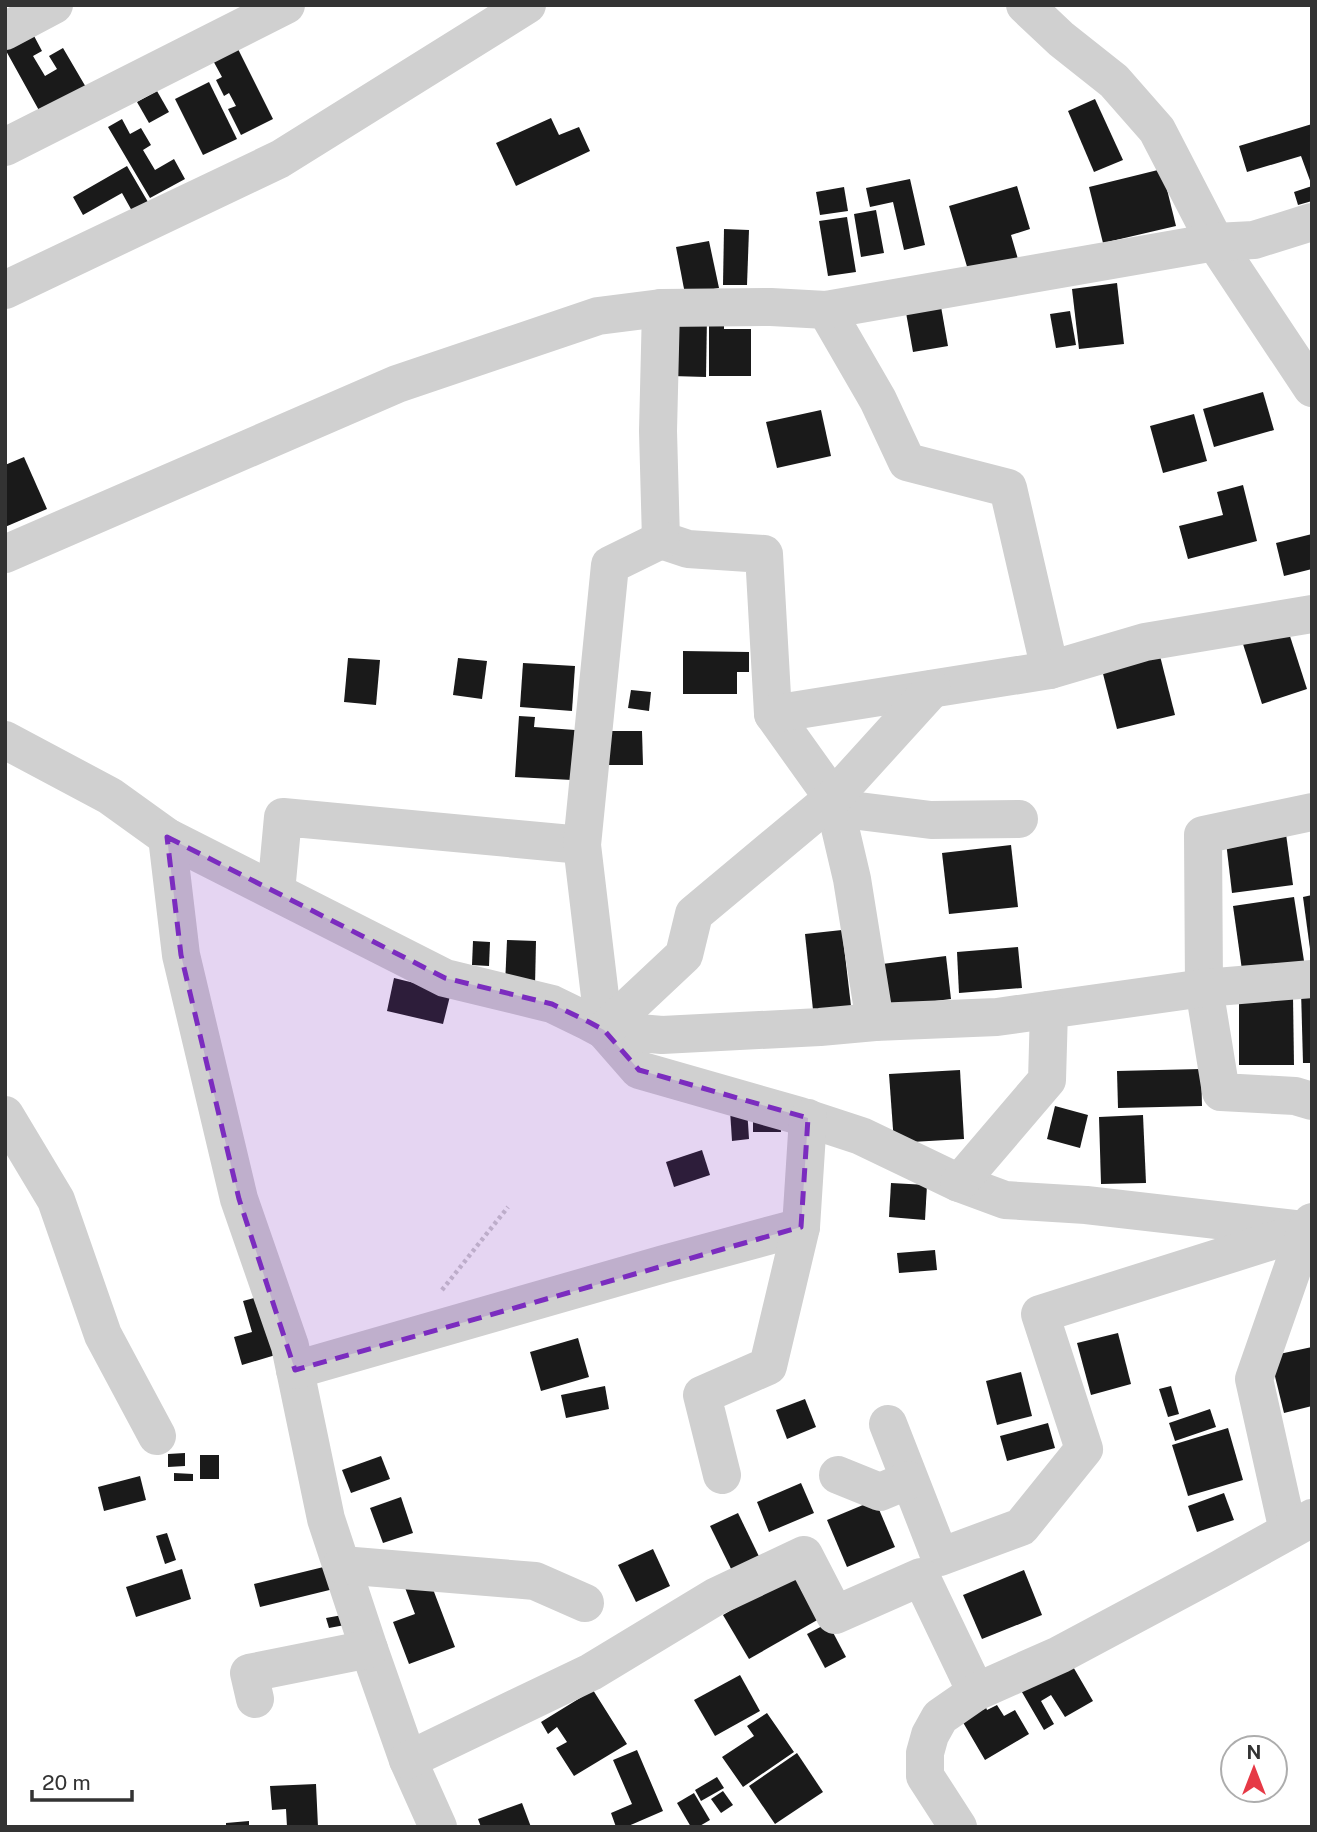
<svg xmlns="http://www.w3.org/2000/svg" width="1317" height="1832" viewBox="0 0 1317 1832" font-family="'Public Sans',sans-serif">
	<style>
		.building { fill: #1a1a1a }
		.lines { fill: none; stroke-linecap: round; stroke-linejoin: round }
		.path { stroke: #cdcdcd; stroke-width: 4.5; stroke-dasharray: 3.5 3.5; stroke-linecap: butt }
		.minor { stroke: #d0d0d0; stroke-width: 38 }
		.marked { fill: #7b2cbf; fill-opacity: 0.2; stroke: #7b2cbf; stroke-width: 5; stroke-dasharray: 14 9; stroke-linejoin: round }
	</style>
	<rect width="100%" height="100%" fill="#fff"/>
	<g class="building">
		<path d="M33 34 42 51 33 56 45 76 57 69 49 56 63 48 87 89 41 114 5 49Z"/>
		<path d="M235 43 273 119 241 135 228 109 236 106 229 93 224 96 216 80 222 77 210 55Z"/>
		<path d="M209 82 237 139 203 155 175 99Z"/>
		<path d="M157 91 169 112 149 123 137 102Z"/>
		<path d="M1095 99 1123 160 1094 172 1068 111Z"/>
		<path d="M551 118 559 135 579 127 590 151 516 186 496 143Z"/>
		<path d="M122 119 130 134 141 128 151 145 143 150 155 170 174 159 185 179 150 198 108 127Z"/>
		<path d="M1312 124V201L1298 205 1294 192 1312 186 1301 156 1247 172 1239 146Z"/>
		<path d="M127 166 148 202 132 211 122 193 83 215 73 197Z"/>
		<path d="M1162 169 1176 226 1103 243 1089 187Z"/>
		<path d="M910 179 925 245 904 250 893 202 870 207 866 188Z"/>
		<path d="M1017 186 1030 229 1011 235 1020 266 971 280 949 206Z"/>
		<path d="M844 187 848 211 820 215 816 192Z"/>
		<path d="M876 210 884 253 861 257 854 214Z"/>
		<path d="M847 217 856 272 828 276 819 221Z"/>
		<path d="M724 229 749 230 747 285H723Z"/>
		<path d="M709 241 719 288 685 294 676 247Z"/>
		<path d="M1117 283 1124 344 1079 349 1072 289Z"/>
		<path d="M940 301 948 346 913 352 905 307Z"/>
		<path d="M1070 311 1076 345 1056 348 1050 314Z"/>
		<path d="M673 316H707L706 377 672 376Z"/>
		<path d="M709 318H724V329H751V376H709Z"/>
		<path d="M1263 392 1274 430 1214 447 1203 409Z"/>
		<path d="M821 410 831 456 777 468 766 422Z"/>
		<path d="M1194 414 1207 461 1163 473 1150 426Z"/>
		<path d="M24 457 47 509 5 527V465Z"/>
		<path d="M1243 485 1257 541 1188 559 1179 526 1223 515 1217 492Z"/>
		<path d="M1312 534V569L1284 576 1276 543Z"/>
		<path d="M1288 630 1307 689 1262 704 1243 644Z"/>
		<path d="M683 651 749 652V672H737V694H683Z"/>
		<path d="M1159 652 1175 715 1117 729 1101 666Z"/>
		<path d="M348 658 380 660 376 705 344 702Z"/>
		<path d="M458 658 487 661 482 699 453 695Z"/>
		<path d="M523 663 575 666 572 711 520 707Z"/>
		<path d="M631 690 651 692 649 711 628 708Z"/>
		<path d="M519 716 535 717 534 727 575 730 572 780 515 777Z"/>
		<path d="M601 731H642L643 765H602Z"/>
		<path d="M1286 834 1293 885 1232 893 1226 842Z"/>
		<path d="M1011 845 1018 907 949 914 942 853Z"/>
		<path d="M1312 895V949H1310L1303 897Z"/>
		<path d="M1294 897 1304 961 1242 970 1233 906Z"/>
		<path d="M842 930 851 1006 813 1010 805 934Z"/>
		<path d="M507 940 536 941 535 986 505 985Z"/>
		<path d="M473 941 490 942 489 966 472 965Z"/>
		<path d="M1018 947 1022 988 959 993 957 952Z"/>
		<path d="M946 956 951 999 879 1008 874 965Z"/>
		<path d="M394 978 451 992 443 1024 387 1011Z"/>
		<path d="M1312 989V1063H1303L1301 990Z"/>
		<path d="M1293 996 1294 1065H1239V997Z"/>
		<path d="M1201 1069 1202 1106 1118 1108 1117 1071Z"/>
		<path d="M960 1070 964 1139 894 1143 889 1074Z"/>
		<path d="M1055 1106 1088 1115 1080 1148 1047 1139Z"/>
		<path d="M747 1108 749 1139 732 1141 730 1110Z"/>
		<path d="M753 1112 781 1113V1132H753Z"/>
		<path d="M1143 1115 1146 1183 1101 1184 1099 1117Z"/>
		<path d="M702 1150 710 1175 674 1187 666 1162Z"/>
		<path d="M891 1183 927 1185 925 1220 889 1217Z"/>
		<path d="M935 1250 937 1270 899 1273 897 1253Z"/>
		<path d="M276 1292 292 1350 242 1365 234 1337 252 1332 243 1301Z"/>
		<path d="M1118 1333 1131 1384 1091 1395 1077 1343Z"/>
		<path d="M578 1338 589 1377 541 1391 530 1352Z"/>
		<path d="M1312 1347V1406L1284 1413 1270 1356Z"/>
		<path d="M1021 1372 1032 1416 997 1425 986 1381Z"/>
		<path d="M605 1386 609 1409 566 1418 561 1395Z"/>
		<path d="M1171 1386 1179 1414 1168 1417 1159 1389Z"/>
		<path d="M805 1399 816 1427 787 1439 776 1410Z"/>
		<path d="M1210 1409 1216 1427 1175 1441 1169 1423Z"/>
		<path d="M1048 1423 1055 1448 1007 1461 1000 1436Z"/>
		<path d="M1228 1428 1243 1480 1188 1496 1172 1445Z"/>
		<path d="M185 1453V1466L168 1467V1454Z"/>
		<rect x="200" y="1455" width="19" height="24"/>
		<path d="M381 1456 390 1479 351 1493 342 1470Z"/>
		<path d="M174 1473 193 1474V1481H174Z"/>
		<path d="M140 1476 146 1500 104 1511 98 1487Z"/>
		<path d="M801 1483 814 1513 769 1532 757 1502Z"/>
		<path d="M1224 1493 1234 1520 1197 1532 1188 1506Z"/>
		<path d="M401 1497 413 1533 383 1543 370 1508Z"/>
		<path d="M875 1500 895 1547 847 1567 827 1520Z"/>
		<path d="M738 1513 766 1571 739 1585 710 1526Z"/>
		<path d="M167 1533 176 1560 165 1564 156 1536Z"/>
		<path d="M653 1549 670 1586 636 1602 618 1565Z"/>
		<path d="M344 1562 350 1585 260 1607 254 1584Z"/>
		<path d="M182 1569 191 1599 136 1617 126 1587Z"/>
		<path d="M799 1570 826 1615 749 1659 723 1615Z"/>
		<path d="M1024 1570 1042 1615 982 1639 963 1595Z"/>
		<path d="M428 1576 455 1647 409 1664 393 1622 415 1614 404 1585Z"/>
		<path d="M359 1612 361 1622 329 1628 326 1618Z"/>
		<path d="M828 1623 846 1657 825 1668 807 1634Z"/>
		<path d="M1068 1658 1093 1701 1065 1717 1051 1695 1041 1701 1054 1724 1044 1730 1019 1687Z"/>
		<path d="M740 1675 760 1711 715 1736 694 1700Z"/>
		<path d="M593 1690 627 1744 574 1776 556 1748 567 1742 557 1727 548 1734 541 1722Z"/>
		<path d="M985 1705 987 1710 997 1705 1004 1716 1015 1710 1029 1734 985 1760 961 1719Z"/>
		<path d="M767 1713 794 1752 743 1787 722 1757 754 1736 747 1726Z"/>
		<path d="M637 1750 663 1811 626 1827H616L611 1813 632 1804 613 1760Z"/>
		<path d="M797 1753 823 1792 775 1824 749 1786Z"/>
		<path d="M717 1777 724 1788 701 1801 695 1790Z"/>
		<path d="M316 1784 318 1827H287L286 1809 272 1810 270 1786Z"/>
		<path d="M723 1791 733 1805 721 1813 711 1799Z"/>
		<path d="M694 1793 710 1820 698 1827H691L677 1803Z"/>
		<path d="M522 1803 531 1827H481L478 1819Z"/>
		<path d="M249 1821V1827H226V1823Z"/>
	</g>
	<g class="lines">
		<path class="path" d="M442 1290 508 1207"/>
		<g class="minor">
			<path d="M1025 5 1061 39 1114 81 1157 130 1215 242 1312 388"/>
			<path d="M5 31 54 5"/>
			<path d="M5 147 286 5"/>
			<path d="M5 290 280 159 527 5"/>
			<path d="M661 308 658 431 661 540 688 549 764 554 773 714 833 798 852 879 875 1022"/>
			<path d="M826 310 878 400 907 462 1008 488 1050 670"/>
			<path d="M5 554 397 384 598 316 661 308 771 307 826 310 1215 242 1254 240 1312 222"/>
			<path d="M773 714 1050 670 1145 642 1312 614"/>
			<path d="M5 740 110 796 167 837 445 978 552 1004 589 1022 604 1030 639 1070 800 1116 861 1136 959 1183 1005 1200 1086 1205 1312 1231"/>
			<path d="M835 808 931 820 1019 819"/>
			<path d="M1312 812 1203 835 1204 988 1221 1092 1295 1096 1312 1101"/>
			<path d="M167 837 181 955 239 1199 290 1346 326 1519 369 1649 408 1760 438 1827"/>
			<path d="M276 892 283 817 582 845"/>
			<path d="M604 1030 662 1035 820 1027 875 1022 997 1017 1204 988 1312 979"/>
			<path d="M604 1030 582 845 610 565 661 540"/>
			<path d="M604 1030 684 955 694 914 833 798 932 689"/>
			<path d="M5 1115 56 1200 103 1335 157 1436"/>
			<path d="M959 1183 1047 1080 1049 1010"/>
			<path d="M295 1370 664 1264 801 1227"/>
			<path d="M888 1424 940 1557 1021 1527 1084 1449 1040 1314 1294 1234"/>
			<path d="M722 1475 702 1395 768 1366 801 1227 808 1118"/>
			<path d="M838 1475 880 1492 909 1480"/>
			<path d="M1288 1531 1254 1379 1306 1230 1312 1222"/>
			<path d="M342 1565 535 1581 585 1603"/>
			<path d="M255 1699 249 1673 369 1649"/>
			<path d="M408 1760 591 1672 715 1597 804 1555 835 1615 921 1577 976 1692"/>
			<path d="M958 1827 925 1776V1753L930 1735 940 1717 976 1692 1059 1655 1220 1569 1312 1518"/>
		</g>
	</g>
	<path class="marked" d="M167 837 445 978 552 1004 589 1022 604 1030 639 1070 808 1118 801 1227 295 1370 239 1199 181 955Z"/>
	<rect width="1317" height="1832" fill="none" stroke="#333333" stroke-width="14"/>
	<g transform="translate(1254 1769)"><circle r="33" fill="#ffffff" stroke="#adadad" stroke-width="2"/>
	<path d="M0-5L12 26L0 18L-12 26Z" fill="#e63946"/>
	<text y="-10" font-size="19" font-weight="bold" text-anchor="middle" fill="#333333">N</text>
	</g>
	<path d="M32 1790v10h100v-10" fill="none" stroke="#333333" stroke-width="3.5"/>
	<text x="42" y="1790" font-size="21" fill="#333333" stroke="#ffffff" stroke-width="5" paint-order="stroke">20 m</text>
</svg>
